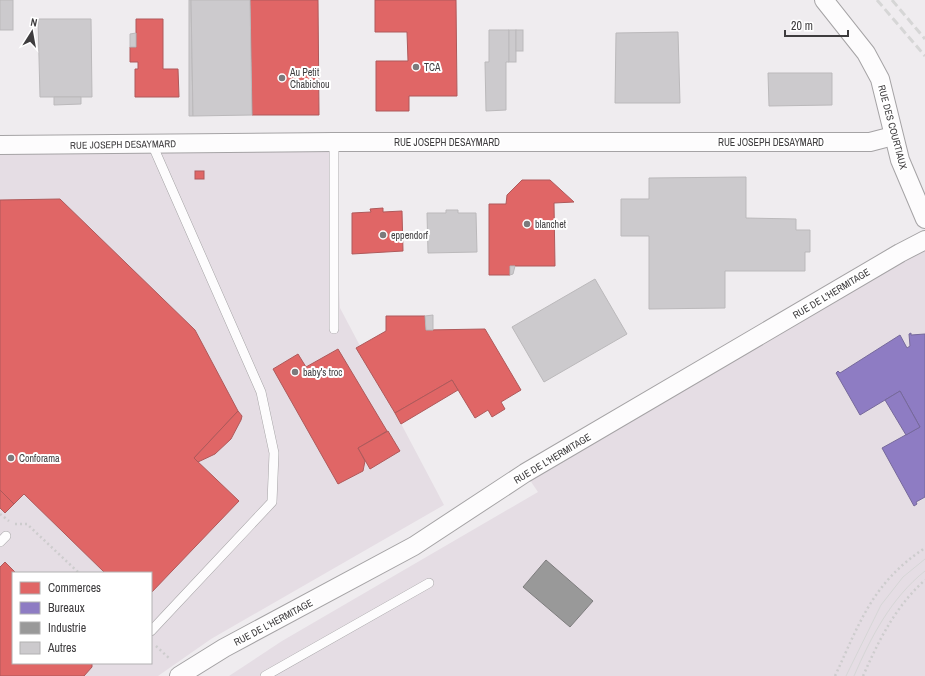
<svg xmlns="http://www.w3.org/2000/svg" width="925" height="676" viewBox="0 0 925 676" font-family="'Archivo Narrow',sans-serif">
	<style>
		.built { fill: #e5dde4; fill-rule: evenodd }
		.shops { fill: #e06666; stroke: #af595a }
		.offices { fill: #8e7cc3; stroke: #76699b }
		.industry { fill: #999; stroke: #7e7d7e }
		.building { fill: #cccacd; stroke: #bbb9bb }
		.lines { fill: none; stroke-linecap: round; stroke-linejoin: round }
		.service-casing { stroke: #a5a3a5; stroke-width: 10 }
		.minor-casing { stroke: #a5a3a5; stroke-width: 20 }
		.path { stroke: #cdcccd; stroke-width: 2.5; stroke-dasharray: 2 3; stroke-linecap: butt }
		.service { stroke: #fdfcfd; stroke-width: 9 }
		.minor { stroke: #fdfcfd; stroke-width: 18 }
		.tram { stroke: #d6d6d6; stroke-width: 1 }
		.rail { stroke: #d6d6d6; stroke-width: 3; stroke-dasharray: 8 4; stroke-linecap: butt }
		.poi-dot { fill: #7c7a7c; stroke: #fff; stroke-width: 1.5 }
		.labels { text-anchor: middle; stroke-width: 4; stroke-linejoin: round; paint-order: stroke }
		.poi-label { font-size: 10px; fill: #3e3c3e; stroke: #fff; text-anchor: start }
		.street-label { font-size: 10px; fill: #3e3c3e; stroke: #fff }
	</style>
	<rect width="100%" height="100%" fill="#efecef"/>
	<g class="built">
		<path d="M331 139 340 308 444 505 211 639 158 676H0V144ZM13 573H151V663H13Z"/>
		<path d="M925 240V676H229L282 641 538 492 525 473Z"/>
	</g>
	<g class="shops">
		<path d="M250 0H318L319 115H252Z"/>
		<path d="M375 0H456L457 96H409V111H376V61H408L407 32H375Z"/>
		<path d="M136 19H163V69H178L179 97H135V69H138V62H130V47H136Z"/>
		<rect x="195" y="171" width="9" height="8"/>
		<path d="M522 180H550L574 202 554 203 555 266H510V275H489V204H506L507 195Z"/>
		<path d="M60 199 195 330 238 411 194 458 239 501 151 593V573H105L24 494 14 504 0 490V200Z"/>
		<path d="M383 208V212L402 211 403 251 352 254V213L371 212 370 209Z"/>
		<path d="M386 316H425L426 330 485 329 521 390 501 402 505 409 492 417 488 410 475 418 452 380 395 413 356 348 386 331Z"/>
		<path d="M338 349 387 431 358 448 365 461 363 471 338 484 273 369 298 354 306 367Z"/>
		<path d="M452 380 458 390 401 424 395 413Z"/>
		<path d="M238 411 242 416 241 420 231 439 215 454 198 462 194 458Z"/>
		<path d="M388 431 400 451 370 469 358 448Z"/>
		<path d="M0 490 14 504 5 513 0 508Z"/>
		<path d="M5 562 16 573H13V663H92V667L84 676H0V567Z"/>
	</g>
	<g class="offices">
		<path d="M911 333V335L925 334V497L916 502 917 504 914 506 882 448 920 427 900 391 860 415 836 373 838 371 840 373 900 335 907 348 910 346 909 334Z"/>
		<path d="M900 391 920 427 906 435 885 400Z"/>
	</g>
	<path class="industry" d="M546 560 593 601 570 627 523 587Z"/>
	<g class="building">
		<rect x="0" y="0" width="13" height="30"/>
		<path d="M189 0H191L193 116H189Z"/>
		<path d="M191 0H250L252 115 193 116Z"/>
		<path d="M38 19H91L92 97H40Z"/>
		<path d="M489 30H509V62H506V110L486 111 485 62H489Z"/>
		<rect x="509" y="30" width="7" height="32"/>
		<rect x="516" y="30" width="7" height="21"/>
		<path d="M678 32 680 103H615L616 33Z"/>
		<path d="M136 33V47H130V34Z"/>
		<path d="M768 73H832V105L769 106Z"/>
		<path d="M54 97H81V104L54 105Z"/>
		<path d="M746 177V218L796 219V230H810V252H805V271H725V308L649 309V236H621V199H649V178Z"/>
		<path d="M446 210H458V213H476L477 252 428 253 427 213H446Z"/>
		<path d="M510 266H515L513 274 510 275Z"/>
		<path d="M595 279 627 334 544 382 512 327Z"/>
		<path d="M433 315V330H426L425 316Z"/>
	</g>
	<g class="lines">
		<defs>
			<g id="service">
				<path d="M334 329V142"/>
				<path d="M0 542 6 536"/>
				<path d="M151 631 272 502 274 453 261 392 152 144"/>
				<path d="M265 676 429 583"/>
			</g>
			<g id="minor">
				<path d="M824 0 866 53 880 79 900 160 925 219"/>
				<path d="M0 145 334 142H870L893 136"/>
				<path d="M179 676 224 648 414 546 525 473 900 253 925 240"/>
			</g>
		</defs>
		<use href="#service" class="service-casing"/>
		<use href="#minor" class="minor-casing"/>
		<g class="path">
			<path d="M0 514 9 521"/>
			<path d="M15 524H27L79 573"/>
			<path d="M156 646 170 659"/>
			<path d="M835 676C860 622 873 582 925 548"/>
			<path d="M863 676C879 640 895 607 925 580"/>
		</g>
		<use href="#service" class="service"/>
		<use href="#minor" class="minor"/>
		<g class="tram">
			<path d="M846 676 881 605 903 577 925 559"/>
			<path d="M854 676C871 637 891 598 925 571"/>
		</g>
		<g class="rail">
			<path d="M877 0 925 56"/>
			<path d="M892 0 925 39"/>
		</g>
	</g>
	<g class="poi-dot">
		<circle cx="416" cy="67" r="4"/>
		<circle cx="282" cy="78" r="4"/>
		<circle cx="527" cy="224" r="4"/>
		<circle cx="383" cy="235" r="4"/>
		<circle cx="295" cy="372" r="4"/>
		<circle cx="11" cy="458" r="4"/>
	</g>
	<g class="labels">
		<g class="poi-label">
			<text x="424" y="71">TCA</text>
			<text x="290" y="76">Au Petit<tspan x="290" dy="12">Chabichou</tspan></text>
			<text x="535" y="228">blanchet</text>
			<text x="391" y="239">eppendorf</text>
			<text x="303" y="376">baby's troc</text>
			<text x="19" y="462">Conforama</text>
		</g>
		<g class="street-label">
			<text transform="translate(893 127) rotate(75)" y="4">RUE DES COURTIAUX</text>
			<text x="447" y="146">RUE JOSEPH DESAYMARD</text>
			<text x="771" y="146">RUE JOSEPH DESAYMARD</text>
			<text transform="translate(123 144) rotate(-1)" y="4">RUE JOSEPH DESAYMARD</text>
			<text transform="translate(831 293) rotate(-31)" y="4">RUE DE L'HERMITAGE</text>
			<text transform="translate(552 458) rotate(-31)" y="4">RUE DE L'HERMITAGE</text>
			<text transform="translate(273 622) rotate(-28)" y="4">RUE DE L'HERMITAGE</text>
		</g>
	</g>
	<rect x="12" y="572" width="140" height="92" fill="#ffffff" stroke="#b2b1b2"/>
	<rect x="20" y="582" width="20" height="12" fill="#e06666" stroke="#b2b1b2"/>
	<text x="48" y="592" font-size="12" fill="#3e3c3e">Commerces</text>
	<rect x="20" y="602" width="20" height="12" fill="#8e7cc3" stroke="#b2b1b2"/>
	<text x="48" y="612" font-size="12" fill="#3e3c3e">Bureaux</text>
	<rect x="20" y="622" width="20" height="12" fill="#999999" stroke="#b2b1b2"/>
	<text x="48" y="632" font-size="12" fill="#3e3c3e">Industrie</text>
	<rect x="20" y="642" width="20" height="12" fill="#cccacd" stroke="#b2b1b2"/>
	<text x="48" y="652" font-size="12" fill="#3e3c3e">Autres</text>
	<g transform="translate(32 32) rotate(11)" stroke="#ffffff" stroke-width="3" paint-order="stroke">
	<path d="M0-3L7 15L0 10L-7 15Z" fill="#3e3c3e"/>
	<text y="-6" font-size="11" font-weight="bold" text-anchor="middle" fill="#3e3c3e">N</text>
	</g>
	<path d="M785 30v6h63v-6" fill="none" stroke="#3e3c3e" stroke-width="2"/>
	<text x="791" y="30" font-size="12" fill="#3e3c3e" stroke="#ffffff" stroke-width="3" paint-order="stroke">20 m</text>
</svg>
